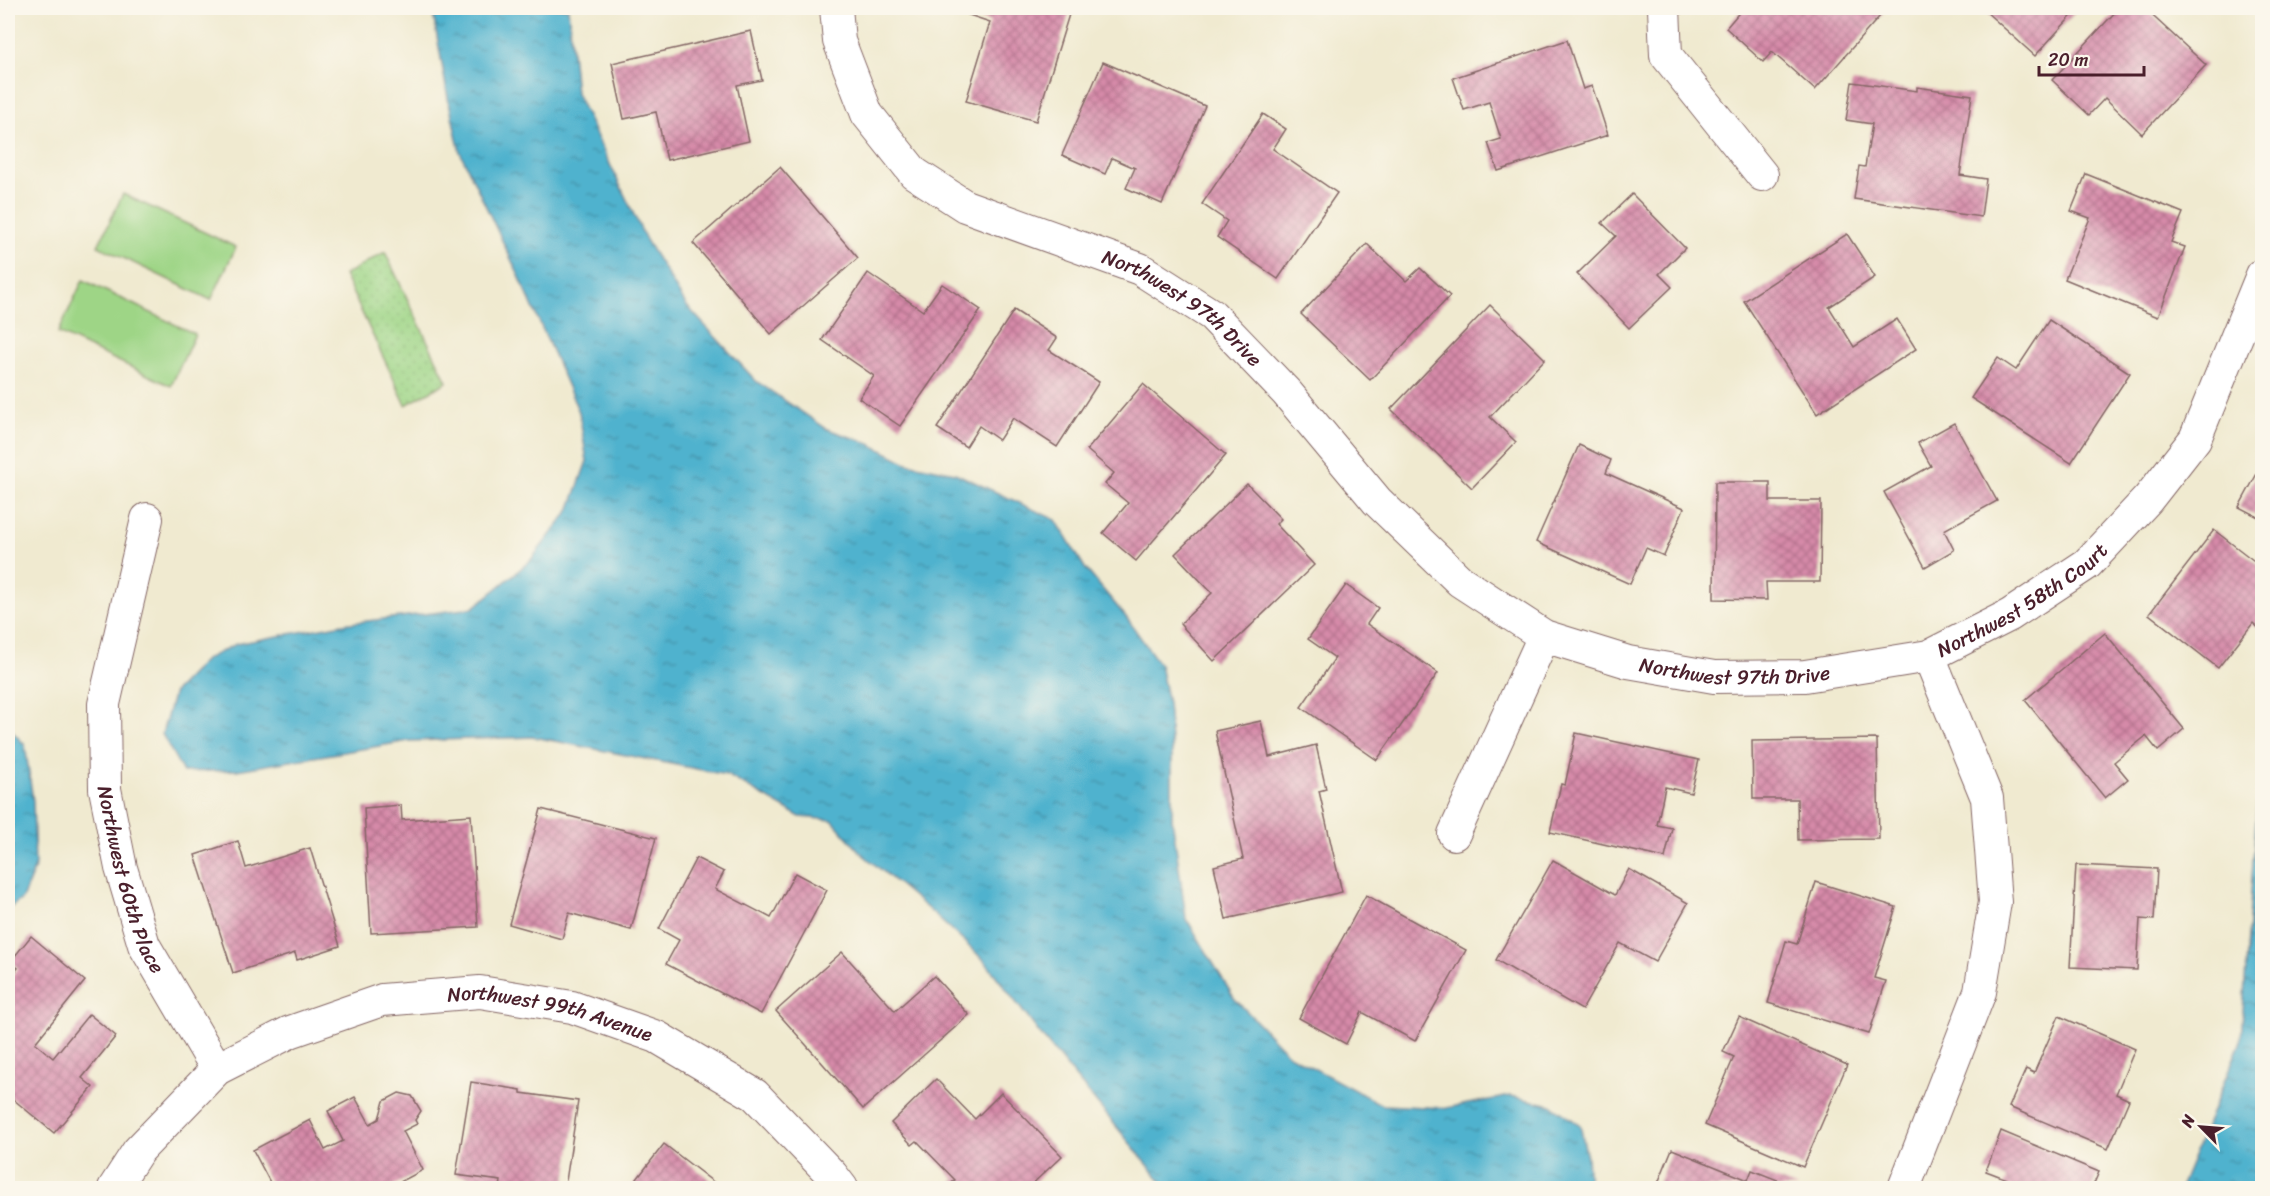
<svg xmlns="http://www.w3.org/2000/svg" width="2270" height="1196" viewBox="0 0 2270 1196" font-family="Sriracha,sans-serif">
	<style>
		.park { fill: url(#park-dots); stroke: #747a58; stroke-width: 1.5 }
		.garden { fill: #9ed586; stroke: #747a58; stroke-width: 1.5 }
		.water { fill: url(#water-ripples); stroke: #4c687c; stroke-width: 1.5 }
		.building { fill: url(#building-cross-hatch) }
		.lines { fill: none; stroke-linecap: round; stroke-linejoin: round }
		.minor-casing { stroke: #846665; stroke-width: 34 }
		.minor { stroke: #fff; stroke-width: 32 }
		.labels { text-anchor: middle; stroke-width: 4.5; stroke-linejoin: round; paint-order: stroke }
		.street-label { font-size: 20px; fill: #4a1f2b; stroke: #fbf7ec }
	</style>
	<defs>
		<pattern id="park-dots" width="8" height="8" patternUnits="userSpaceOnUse" patternTransform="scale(1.5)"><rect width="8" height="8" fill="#9ed586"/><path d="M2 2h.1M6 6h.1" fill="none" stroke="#8ab674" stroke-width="1.8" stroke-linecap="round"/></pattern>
		<pattern id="water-ripples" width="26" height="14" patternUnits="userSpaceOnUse" patternTransform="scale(1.5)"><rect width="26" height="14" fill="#4fb2ce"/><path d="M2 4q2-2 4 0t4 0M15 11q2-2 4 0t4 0" fill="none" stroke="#4490a7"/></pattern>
		<pattern id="building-cross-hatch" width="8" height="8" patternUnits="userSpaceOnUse" patternTransform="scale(1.5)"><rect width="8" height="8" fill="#d68aa9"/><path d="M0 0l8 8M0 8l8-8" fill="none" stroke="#b0708a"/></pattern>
	</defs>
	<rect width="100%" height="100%" fill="#fbf7ec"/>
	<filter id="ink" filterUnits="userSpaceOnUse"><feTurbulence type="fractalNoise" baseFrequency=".0167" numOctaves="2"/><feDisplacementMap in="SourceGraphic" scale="12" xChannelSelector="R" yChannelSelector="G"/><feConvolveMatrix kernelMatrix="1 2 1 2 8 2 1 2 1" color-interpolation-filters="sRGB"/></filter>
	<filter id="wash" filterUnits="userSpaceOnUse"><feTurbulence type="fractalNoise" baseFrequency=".008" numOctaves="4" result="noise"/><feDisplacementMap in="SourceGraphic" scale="24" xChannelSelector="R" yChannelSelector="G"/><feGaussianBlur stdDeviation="1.35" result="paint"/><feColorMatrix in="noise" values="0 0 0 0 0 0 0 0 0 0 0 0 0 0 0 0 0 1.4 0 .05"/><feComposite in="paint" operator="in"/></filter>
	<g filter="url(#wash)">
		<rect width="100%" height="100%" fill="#f0ead0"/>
		<path class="park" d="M385 252 447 382 406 405 344 275Z"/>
		<g class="garden">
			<path d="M123 194 236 247 211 300 98 246Z"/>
			<path d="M83 280 195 334 171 386 58 333Z"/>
		</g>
		<g class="water">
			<path d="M432 8H568L576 93 646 240 686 305 756 381 827 429 868 443 907 463 955 473 1056 520 1085 568 1126 617 1160 665 1168 703 1172 752V818L1186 918 1234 998 1289 1055 1382 1105 1446 1108 1511 1096 1551 1105 1580 1125 1587 1157 1589 1188H1167L1044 1039 984 960 927 908 861 853 832 820 800 817 727 775 534 737 409 741 237 770 183 772 162 734 174 692 206 659 236 644 343 624 473 608 530 561 569 511 587 461 579 412 520 278 460 152 448 98Z"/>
			<path d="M8 727 25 745 33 801 35 867 22 899 8 909Z"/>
			<path d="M2262 783V1188H2180L2241 1041 2258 789Z"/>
		</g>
		<g id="blocks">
			<g class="building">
				<path d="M958 8H1071L1036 121 966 101 990 22 957 11Z"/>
				<path d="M1743 8H1887L1815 90 1772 52 1763 62 1726 28Z"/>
				<path d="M1986 8H2079L2035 56 1984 10Z"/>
				<path d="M2119 8H2144L2206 65 2142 134 2105 98 2089 115 2052 80Z"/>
				<path d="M751 31 762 80 737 85 749 141 667 160 656 112 624 119 612 63Z"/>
				<path d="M1567 40 1583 89 1592 86 1608 135 1498 171 1488 143 1501 139 1489 102 1464 110 1453 78Z"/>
				<path d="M1103 62 1205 106 1162 204 1126 188 1135 168 1112 158 1105 174 1062 155Z"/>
				<path d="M1852 82 1917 91V87L1972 95 1960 175 1986 179 1981 217 1854 199 1859 166 1865 167 1872 124 1846 120Z"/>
				<path d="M1263 114 1286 129 1273 149 1337 193 1278 279 1217 237 1227 221 1202 204Z"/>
				<path d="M780 167 858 258 771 334 693 243Z"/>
				<path d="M2086 174 2183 213 2171 242 2185 247 2158 317 2065 279 2090 218 2071 211Z"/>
				<path d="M1632 194 1685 248 1659 274 1672 287 1629 328 1577 274 1616 236 1602 223Z"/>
				<path d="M1847 234 1875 277 1829 307 1854 347 1897 319 1916 349 1817 414 1744 301Z"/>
				<path d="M1367 244 1406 281 1420 268 1450 296 1370 380 1301 314Z"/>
				<path d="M868 273 923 311 942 284 981 310 900 426 859 398 874 376 822 340Z"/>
				<path d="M1490 305 1545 359 1490 417 1516 442 1472 488 1391 409Z"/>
				<path d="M1014 310 1057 338 1049 350 1099 382 1057 447 1013 418 999 440 979 426 966 447 937 428Z"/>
				<path d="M2049 320 2130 373 2071 463 1971 398 1998 358 2016 370Z"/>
				<path d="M1143 384 1226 455 1136 561 1103 533 1128 503 1105 484 1114 473 1087 450Z"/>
				<path d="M1954 423 1997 501 1944 530 1954 550 1925 567 1884 492 1931 466 1918 443Z"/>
				<path d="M1579 445 1611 460 1606 473 1684 508 1664 556 1646 548 1630 584 1536 542Z"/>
				<path d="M2259 470 2262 472V519L2239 507Z"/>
				<path d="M1715 482H1770V501H1821L1820 582H1766L1767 600 1714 599Z"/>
				<path d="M1247 484 1281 519 1276 524 1314 565 1214 661 1180 624 1212 593 1175 554Z"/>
				<path d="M2214 530 2262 567V631L2253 623 2218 668 2149 614Z"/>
				<path d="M1346 585 1378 608 1367 624 1438 673 1377 760 1301 707 1335 658 1308 639Z"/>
				<path d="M2105 633 2184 729 2158 751 2146 736 2114 762 2128 779 2105 798 2025 700Z"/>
				<path d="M1261 721 1269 757 1316 745 1326 789 1319 791 1342 892 1226 919 1214 866 1243 859 1215 731Z"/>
				<path d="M1576 733 1699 760 1691 793 1665 787 1657 825 1672 828 1665 858 1550 832 1561 784 1565 785Z"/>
				<path d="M1877 739 1879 839 1798 840 1797 799H1753L1752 741Z"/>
				<path d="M401 805 402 820 471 815 478 927 371 933 364 808Z"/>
				<path d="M541 809 656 838 631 930 569 913 562 939 509 924Z"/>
				<path d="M238 841 246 868 310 848 340 946 297 960 295 953 233 973 195 855Z"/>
				<path d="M696 858 724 872 715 889 771 918 795 873 827 890 761 1014 666 964 679 940 659 929Z"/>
				<path d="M1553 860 1615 895 1629 869 1688 903 1655 962 1620 943 1582 1010 1496 960Z"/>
				<path d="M2076 865 2157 869 2154 920 2140 919 2137 970 2070 967Z"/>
				<path d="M1816 882 1896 907 1874 978 1886 981 1869 1034 1768 1003 1786 941 1797 944Z"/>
				<path d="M1366 895 1466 950 1415 1041 1362 1012 1346 1044 1299 1018Z"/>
				<path d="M31 936 85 981 35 1043 53 1058 89 1014 116 1036 82 1078 93 1087 54 1133 8 1095V981L18 968 10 962Z"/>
				<path d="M842 952 895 1011 934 976 969 1015 863 1109 776 1011Z"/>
				<path d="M2059 1016 2135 1049 2116 1094 2129 1100 2108 1149 2009 1107 2026 1069 2034 1073Z"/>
				<path d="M1739 1017 1847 1065 1803 1167 1705 1125 1734 1057 1723 1052Z"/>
				<path d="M936 1079 975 1119 1001 1093 1062 1156 1028 1188H946L955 1180 917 1141 912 1145 891 1123Z"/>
				<path d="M471 1082 521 1090V1093L578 1101 565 1188H500L501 1181 456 1175Z"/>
				<path d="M399 1093 412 1096 421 1111 415 1120 417 1124 403 1131 423 1170 389 1188H273L253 1150 310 1120 325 1150 343 1141 328 1111 355 1097 370 1124 379 1119 384 1101Z"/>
				<path d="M2001 1131 2099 1172 2092 1188H2003L2007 1179 1986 1171Z"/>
				<path d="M664 1144 721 1188H630Z"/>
				<path d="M1672 1149 1748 1180 1752 1170 1798 1188H1656Z"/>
			</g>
		</g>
	</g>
	<g filter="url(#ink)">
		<use href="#blocks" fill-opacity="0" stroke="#846665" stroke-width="1.5"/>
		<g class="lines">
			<defs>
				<g id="minor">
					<path id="s1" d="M836 8 839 41 867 114 914 173 965 206 1140 269 1212 315 1287 393 1377 501 1460 581 1544 636 1628 662 1714 677 1805 676 1929 656"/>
					<path d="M1664 8 1666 55 1762 175"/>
					<path id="s2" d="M147 519 104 704 105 789 121 868 144 945 217 1069"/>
					<path d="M1454 834 1544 636"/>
					<path id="s3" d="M114 1188 138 1151 217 1069 290 1032 382 1000 480 992 572 1007 657 1037 755 1095 832 1175 842 1188"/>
					<path id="s4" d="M1904 1188 1980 992 1995 902 1987 798 1929 656 2010 615 2087 564 2148 499 2195 439 2262 275"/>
				</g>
			</defs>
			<use href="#minor" class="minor-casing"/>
			<use href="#minor" class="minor"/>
		</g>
	</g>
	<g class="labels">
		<g class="street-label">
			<text dy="7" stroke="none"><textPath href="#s1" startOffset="490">Northwest 97th Drive</textPath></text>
			<text dy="7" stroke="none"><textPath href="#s4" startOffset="668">Northwest 58th Court</textPath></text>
			<text dy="7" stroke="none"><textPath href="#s1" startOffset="1179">Northwest 97th Drive</textPath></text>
			<text dy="7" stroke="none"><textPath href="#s2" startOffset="369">Northwest 60th Place</textPath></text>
			<text dy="7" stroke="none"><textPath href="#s3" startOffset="508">Northwest 99th Avenue</textPath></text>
		</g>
	</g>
	<rect width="2270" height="1196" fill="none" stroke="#fbf7ec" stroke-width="30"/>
	<g transform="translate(2201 1127) rotate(295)" stroke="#fbf7ec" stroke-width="4.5" paint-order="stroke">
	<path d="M0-4.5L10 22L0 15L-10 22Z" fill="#4a1f2b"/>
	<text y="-9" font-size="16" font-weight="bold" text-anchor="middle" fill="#4a1f2b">N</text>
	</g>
	<path d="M2039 66v9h105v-9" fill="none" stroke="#4a1f2b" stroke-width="3"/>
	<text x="2048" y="66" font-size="18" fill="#4a1f2b" stroke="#fbf7ec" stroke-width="4.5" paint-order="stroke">20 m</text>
</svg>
